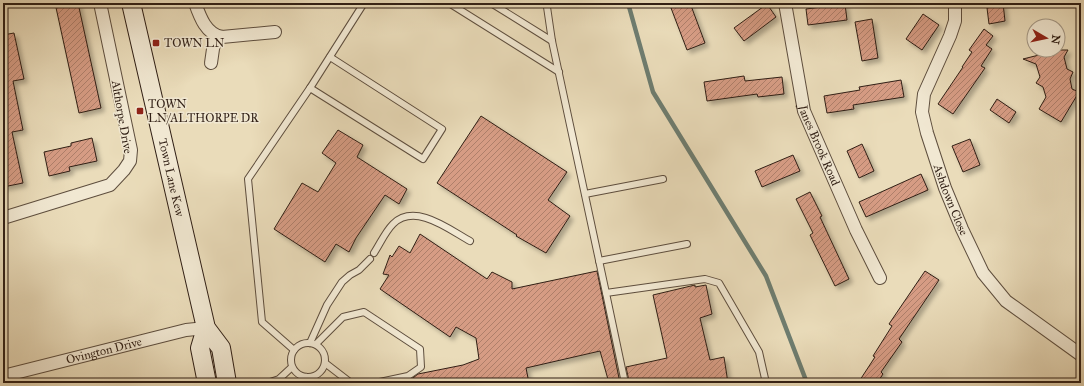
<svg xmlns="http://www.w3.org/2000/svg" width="1084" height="386" viewBox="0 0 1084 386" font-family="'IM FELL Great Primer',serif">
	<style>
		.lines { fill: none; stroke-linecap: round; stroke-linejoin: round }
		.stream { stroke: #6e7d70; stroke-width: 4.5 }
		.building { fill: url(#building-hatch); stroke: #301f15; filter: url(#shadow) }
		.lane-casing { stroke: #5e4e3e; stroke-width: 8 }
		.street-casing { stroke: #5e4e3e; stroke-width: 14 }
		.secondary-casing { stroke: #301f15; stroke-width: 20 }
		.lane { stroke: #f1e8d2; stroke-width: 6 }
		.street { stroke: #f1e8d2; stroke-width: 12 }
		.secondary { stroke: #f1e8d2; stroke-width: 18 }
		.poi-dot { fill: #8f2418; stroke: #f1e8d2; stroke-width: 1.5 }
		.labels { text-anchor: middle; stroke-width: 3; stroke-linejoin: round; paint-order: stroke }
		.poi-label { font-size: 12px; fill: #301f15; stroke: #f1e8d2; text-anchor: start }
		.street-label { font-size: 12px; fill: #301f15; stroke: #f1e8d2 }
	</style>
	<defs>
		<pattern id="building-hatch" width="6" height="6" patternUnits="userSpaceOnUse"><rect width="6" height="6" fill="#d69c84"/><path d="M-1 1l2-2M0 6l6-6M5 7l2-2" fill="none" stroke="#ae7f6b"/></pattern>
		<filter id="shadow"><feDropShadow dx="3.5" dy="3.5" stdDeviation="2" flood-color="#0004"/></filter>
	</defs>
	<rect width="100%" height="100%" fill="#eadcba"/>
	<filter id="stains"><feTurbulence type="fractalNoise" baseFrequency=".005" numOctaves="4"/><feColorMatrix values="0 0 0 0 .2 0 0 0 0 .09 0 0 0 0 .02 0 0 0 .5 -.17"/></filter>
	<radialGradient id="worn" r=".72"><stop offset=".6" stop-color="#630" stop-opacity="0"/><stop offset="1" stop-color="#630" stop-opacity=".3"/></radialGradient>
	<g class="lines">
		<path class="stream" d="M628 3 653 92 766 276 807 383"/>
	</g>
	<g class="building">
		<path d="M55 3H78L101 108 79 113Z"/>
		<path d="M685 3H690L705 43 687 50 671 8Z"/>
		<path d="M991 3H1003L1005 21 989 24 987 8 992 7Z"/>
		<path d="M767 4 776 17 744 41 734 28Z"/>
		<path d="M845 4 847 20 808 25 806 9Z"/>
		<path d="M923 14 939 25 922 50 906 39Z"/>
		<path d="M872 19 878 58 862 61 855 22Z"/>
		<path d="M984 29 993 36 986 45 992 49 981 66 985 68 953 114 938 104 963 67H962L972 52 969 50Z"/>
		<path d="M14 33 24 79 13 81 23 130 12 132 23 183 3 187V35Z"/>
		<path d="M1042 50H1068L1064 57 1067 69 1073 72 1070 79 1072 89 1079 92 1061 122 1039 109 1046 97 1043 87 1036 83 1040 77 1036 64 1023 59 1043 54Z"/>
		<path d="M744 76 745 81 782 77 784 94 758 97 757 94 707 101 704 82Z"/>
		<path d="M901 80 904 97 853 105 854 109 827 113 824 96 860 90 859 87Z"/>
		<path d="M997 99 1016 112 1009 123 990 110Z"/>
		<path d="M481 116 567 172 548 200 570 216 546 253 516 236 517 235 437 183Z"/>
		<path d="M338 130 363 145 357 157 407 189 399 204 385 195 356 238 349 252 336 244 325 262 274 229 302 183 318 192 336 163 322 153Z"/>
		<path d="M92 138 97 161 69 167 70 171 49 176 44 152 71 146V143Z"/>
		<path d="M970 139 980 165 963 172 952 146Z"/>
		<path d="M862 144 874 171 859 178 847 151Z"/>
		<path d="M793 155 800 171 762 187 755 171Z"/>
		<path d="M921 174 928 190 866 217 859 202Z"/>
		<path d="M810 192 822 216 820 217 849 279 835 286 810 235 813 233 796 199Z"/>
		<path d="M420 234 487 279 492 272 512 282V289L597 271 620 383H609L600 351 526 368 529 383H402V382L410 380 418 374 463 365 479 359 476 338 456 327 450 337 380 289 389 275 383 274 390 255 392 257 399 246 410 253Z"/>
		<path d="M925 271 939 280 899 339 902 342 881 372 883 374 877 383H858L875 357 873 356 892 326 889 324Z"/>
		<path d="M695 285V287L706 285 712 314 700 318 710 360 724 357 728 383H640L639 380 629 381 626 367 667 358 653 295Z"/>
	</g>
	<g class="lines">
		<defs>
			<g id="lane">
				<path d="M449 3 559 72"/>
				<path d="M491 3 552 41"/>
				<path d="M547 7 552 41 606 293 705 279 719 283 759 352 766 383"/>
				<path d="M310 88 423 159 442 129 330 57"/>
				<path d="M585 194 663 179"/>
				<path d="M374 253C380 244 385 232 393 224 415 202 450 230 470 241"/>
				<path d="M599 261 687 244"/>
				<path d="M606 293 625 383"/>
				<path d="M310 343 327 305 342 282 350 275 359 270 370 259"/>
				<circle cx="308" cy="360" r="17"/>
				<path d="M316 344 343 317 364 312 420 349 421 367 408 376 375 383"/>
				<path d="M294 350 262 322 248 179 310 88 364 3"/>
				<path d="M325 363 351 383"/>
				<path d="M267 383 279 379 292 367"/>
				<path d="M299 383 306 377"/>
			</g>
			<g id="street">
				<path d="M195 3C200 17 206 34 222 37L275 32"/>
				<path id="s1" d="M785 3 804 111 856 230 880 278"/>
				<path id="s2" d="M955 3V21L950 36 924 94 922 112 927 133 945 188 962 229 983 273 1006 301 1081 355"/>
				<path d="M211 63 213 49 216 36"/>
				<path d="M3 218 110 185 124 170 130 161 131 150 100 3"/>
				<path id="s3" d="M3 376 186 330 206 328"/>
			</g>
			<g id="secondary">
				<path id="s4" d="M131 3 206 328 221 348 227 383"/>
				<path d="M206 328 200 348 207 383"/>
			</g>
		</defs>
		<use href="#lane" class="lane-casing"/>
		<use href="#street" class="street-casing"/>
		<use href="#secondary" class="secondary-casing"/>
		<use href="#lane" class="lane"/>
		<use href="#street" class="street"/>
		<use href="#secondary" class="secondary"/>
	</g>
	<g class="poi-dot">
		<rect x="152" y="39" width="8" height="8" rx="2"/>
		<rect x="136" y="107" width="8" height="8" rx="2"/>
	</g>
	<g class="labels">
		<g class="poi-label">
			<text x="164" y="47">TOWN LN</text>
			<text x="148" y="108">TOWN<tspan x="148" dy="14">LN/ALTHORPE DR</tspan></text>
		</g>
		<g class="street-label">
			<text transform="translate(122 117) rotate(80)" y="4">Althorpe Drive</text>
			<text dy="4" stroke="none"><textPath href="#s1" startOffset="147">Janes Brook Road</textPath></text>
			<text dy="4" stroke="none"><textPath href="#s4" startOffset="179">Town Lane Kew</textPath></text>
			<text dy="4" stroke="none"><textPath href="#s2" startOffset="208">Ashdown Close</textPath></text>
			<text dy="4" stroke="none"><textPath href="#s3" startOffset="104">Ovington Drive</textPath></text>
		</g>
	</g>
	<rect width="1084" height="386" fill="none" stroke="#eadcba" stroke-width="16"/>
	<rect x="4" y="4" width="1076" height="378" fill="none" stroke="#301f15" stroke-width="2"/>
	<rect x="8" y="8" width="1068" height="370" fill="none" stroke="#301f15"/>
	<g transform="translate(1046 38) rotate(99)"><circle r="19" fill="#f1e8d2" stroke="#a49886"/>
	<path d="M0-3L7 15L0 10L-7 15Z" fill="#8f2418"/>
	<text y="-6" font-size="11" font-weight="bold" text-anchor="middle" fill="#301f15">N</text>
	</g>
	<rect width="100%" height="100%" filter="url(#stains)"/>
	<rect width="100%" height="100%" fill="url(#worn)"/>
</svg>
